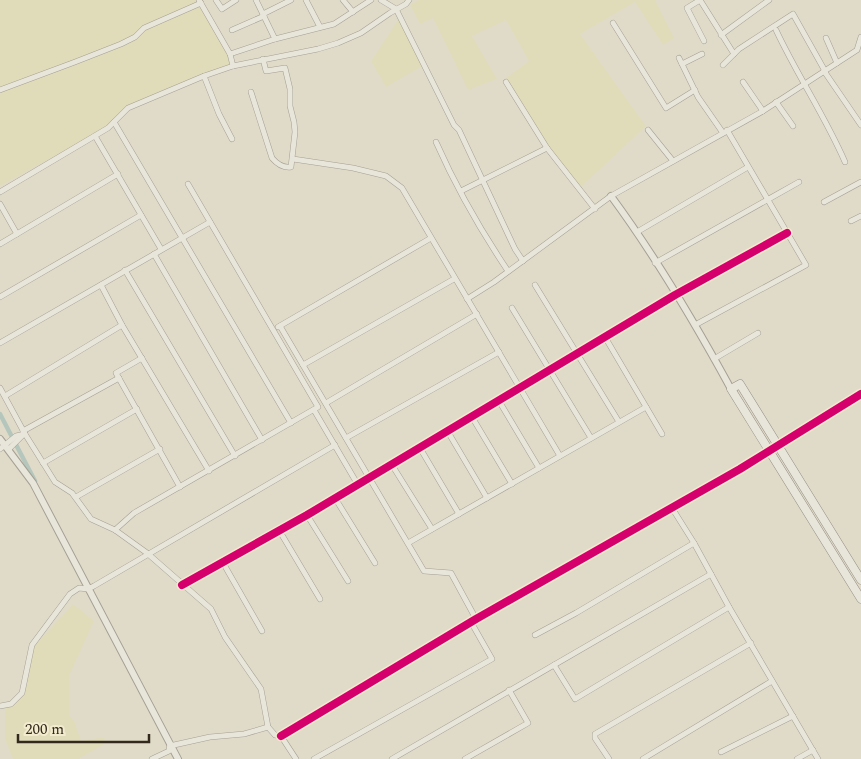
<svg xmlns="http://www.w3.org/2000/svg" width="861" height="759" viewBox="0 0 861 759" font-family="Spectral,serif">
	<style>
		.farmland { fill: #e0dcba }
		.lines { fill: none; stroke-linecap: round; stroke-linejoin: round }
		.canal { stroke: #b5c6bc; stroke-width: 4.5 }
		.minor-casing { stroke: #a5a093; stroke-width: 6 }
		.tertiary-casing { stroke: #a5a093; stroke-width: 8 }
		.secondary-casing { stroke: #958f83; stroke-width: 9 }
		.minor { stroke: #e8e5db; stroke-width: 5 }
		.tertiary { stroke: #e8e5db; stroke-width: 6 }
		.secondary { stroke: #e8e5db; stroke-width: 8 }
		.cycleway-casing { stroke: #f3ebce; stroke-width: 11 }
		.cycleway { stroke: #d6006c; stroke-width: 8 }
	</style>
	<rect width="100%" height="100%" fill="#e0dbc9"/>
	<g class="farmland">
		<path d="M0 0H202L233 66 136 104 111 125 0 186Z"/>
		<path d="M419 0H655L674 38 663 45 635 2 580 34 646 126 581 187 556 159 506 78 529 61 506 20 472 36 497 79 468 90 433 18 420 24 410 5Z"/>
		<path d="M400 17 424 65 386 87 371 61Z"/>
		<path d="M73 604 94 621 69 676V716L74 720 81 741 105 737 103 745 78 759H13L5 739V710L9 701 20 693 29 677 28 663 31 650Z"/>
	</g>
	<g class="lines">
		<path class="canal" d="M0 414 35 481"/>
		<defs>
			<g id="minor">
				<path d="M199 0 230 54 233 66"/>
				<path d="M216 0 222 9 236 0"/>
				<path d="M256 0 275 39"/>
				<path d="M306 0 320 27"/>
				<path d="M343 0 353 12"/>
				<path d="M381 0 396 9 454 125 459 130 515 249 523 261"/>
				<path d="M700 0 734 54"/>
				<path d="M700 0 687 8 704 41"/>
				<path d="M263 14 291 0"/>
				<path d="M613 23 666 108 695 90"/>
				<path d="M232 30 264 16"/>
				<path d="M776 30C797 75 825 116 845 162"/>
				<path d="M721 35 769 0"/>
				<path d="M826 38 837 63"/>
				<path d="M230 54 275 39 334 24 371 0"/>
				<path d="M679 58 698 97 723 133"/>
				<path d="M682 64 702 54"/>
				<path d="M723 65 739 49 793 14 825 71"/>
				<path d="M824 71 861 125"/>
				<path d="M204 76 219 114 232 139"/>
				<path d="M506 82 547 148 595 209"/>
				<path d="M743 82 763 111"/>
				<path d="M0 90 75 62 121 44 135 37 144 28 201 3"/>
				<path d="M251 92 272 158C277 164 283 168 291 167L295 132 294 122 290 106V89L285 68 266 71 263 59"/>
				<path d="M776 102 793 126"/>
				<path d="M114 122 291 423"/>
				<path d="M648 130 673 161"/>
				<path d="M95 136 161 249"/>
				<path d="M436 142C456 187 481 231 508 271"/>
				<path d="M293 159 353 168 386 176 402 188 560 456"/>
				<path d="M461 191 547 148"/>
				<path d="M0 192 108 128 128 108 204 76 233 66 318 49 338 43 361 33 390 13 406 4 409 0"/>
				<path d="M824 202 861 182"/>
				<path d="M0 204 17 234"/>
				<path d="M851 221 861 216"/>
				<path d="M637 232 748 167"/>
				<path d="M0 244 118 174"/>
				<path d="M154 254 262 440"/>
				<path d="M655 263 799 182"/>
				<path d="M125 270 235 456"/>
				<path d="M101 285 122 325 209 471"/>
				<path d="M535 285 619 422"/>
				<path d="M0 297 141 215"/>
				<path d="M467 299 494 282 611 196 763 111 857 50 861 37"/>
				<path d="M512 308 591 438"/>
				<path d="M695 325 806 265 727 130"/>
				<path d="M280 326 424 571 451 573 476 619"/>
				<path d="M278 327 431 238"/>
				<path d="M605 337 662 434"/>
				<path d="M0 343 210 222"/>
				<path d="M142 358 116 373 180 487"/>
				<path d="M714 359 758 333"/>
				<path d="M303 365 454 279"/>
				<path d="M0 388 25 434 55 482 72 493 91 519 115 530 147 553 211 609 225 637 261 689 268 727 275 735 281 736 296 759"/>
				<path d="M5 396 122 325"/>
				<path d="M499 401 539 468"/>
				<path d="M326 403 477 314"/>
				<path d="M314 410 358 485"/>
				<path d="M472 417 512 484"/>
				<path d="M23 431 119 378"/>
				<path d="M448 432 487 498"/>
				<path d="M346 438 499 352"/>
				<path d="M420 448 459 514"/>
				<path d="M0 449 16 436 25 434"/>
				<path d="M9 449 24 434"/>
				<path d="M43 463 137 409"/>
				<path d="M392 465 432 529"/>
				<path d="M76 497 160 449"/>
				<path d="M335 498 375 563"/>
				<path d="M672 508 694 543 729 607 818 759"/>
				<path d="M307 515 348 581"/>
				<path d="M115 530 134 513 318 407 188 184"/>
				<path d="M279 530 320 599"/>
				<path d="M408 543 646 407"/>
				<path d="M222 561 262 631"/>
				<path d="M182 585 307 515 675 295 787 233"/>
				<path d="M535 635 576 613 694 543"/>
				<path d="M554 665 575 699 729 607"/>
				<path d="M0 706 11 704 22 693 32 645 70 594 79 588 88 589 94 586 335 445"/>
				<path d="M281 736 476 619 740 469 861 394"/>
				<path d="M174 745 210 737 244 734 268 727"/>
				<path d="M721 752 793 716"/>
				<path d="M152 759 169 751 170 743"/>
				<path d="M314 759 492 659 471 622"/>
				<path d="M392 759 711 574"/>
				<path d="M465 759 528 723 509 690"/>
				<path d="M609 759 595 738V734L751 643"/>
				<path d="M643 759 772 681"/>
				<path d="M797 759 813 750"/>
			</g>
			<g id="tertiary">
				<path d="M611 196C656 257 695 323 731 389"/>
				<path d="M0 439 33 483 178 759"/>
			</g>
			<path id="secondary" d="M861 580 740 384 731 389 861 599"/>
		</defs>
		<use href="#minor" class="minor-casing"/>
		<use href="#tertiary" class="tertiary-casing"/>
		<use href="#secondary" class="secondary-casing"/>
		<use href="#minor" class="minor"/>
		<use href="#tertiary" class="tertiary"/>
		<use href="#secondary" class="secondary"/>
		<defs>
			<g id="cycleway">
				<path d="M182 585 307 515 675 295 787 233"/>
				<path d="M281 736 476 619 740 469 861 394"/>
			</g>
		</defs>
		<use href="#cycleway" class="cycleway-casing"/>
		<use href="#cycleway" class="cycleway"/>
	</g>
	<path d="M18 734v8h131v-8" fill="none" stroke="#32291c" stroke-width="2.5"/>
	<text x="25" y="734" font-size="15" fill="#32291c" stroke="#f3ebce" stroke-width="4" paint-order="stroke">200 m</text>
</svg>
